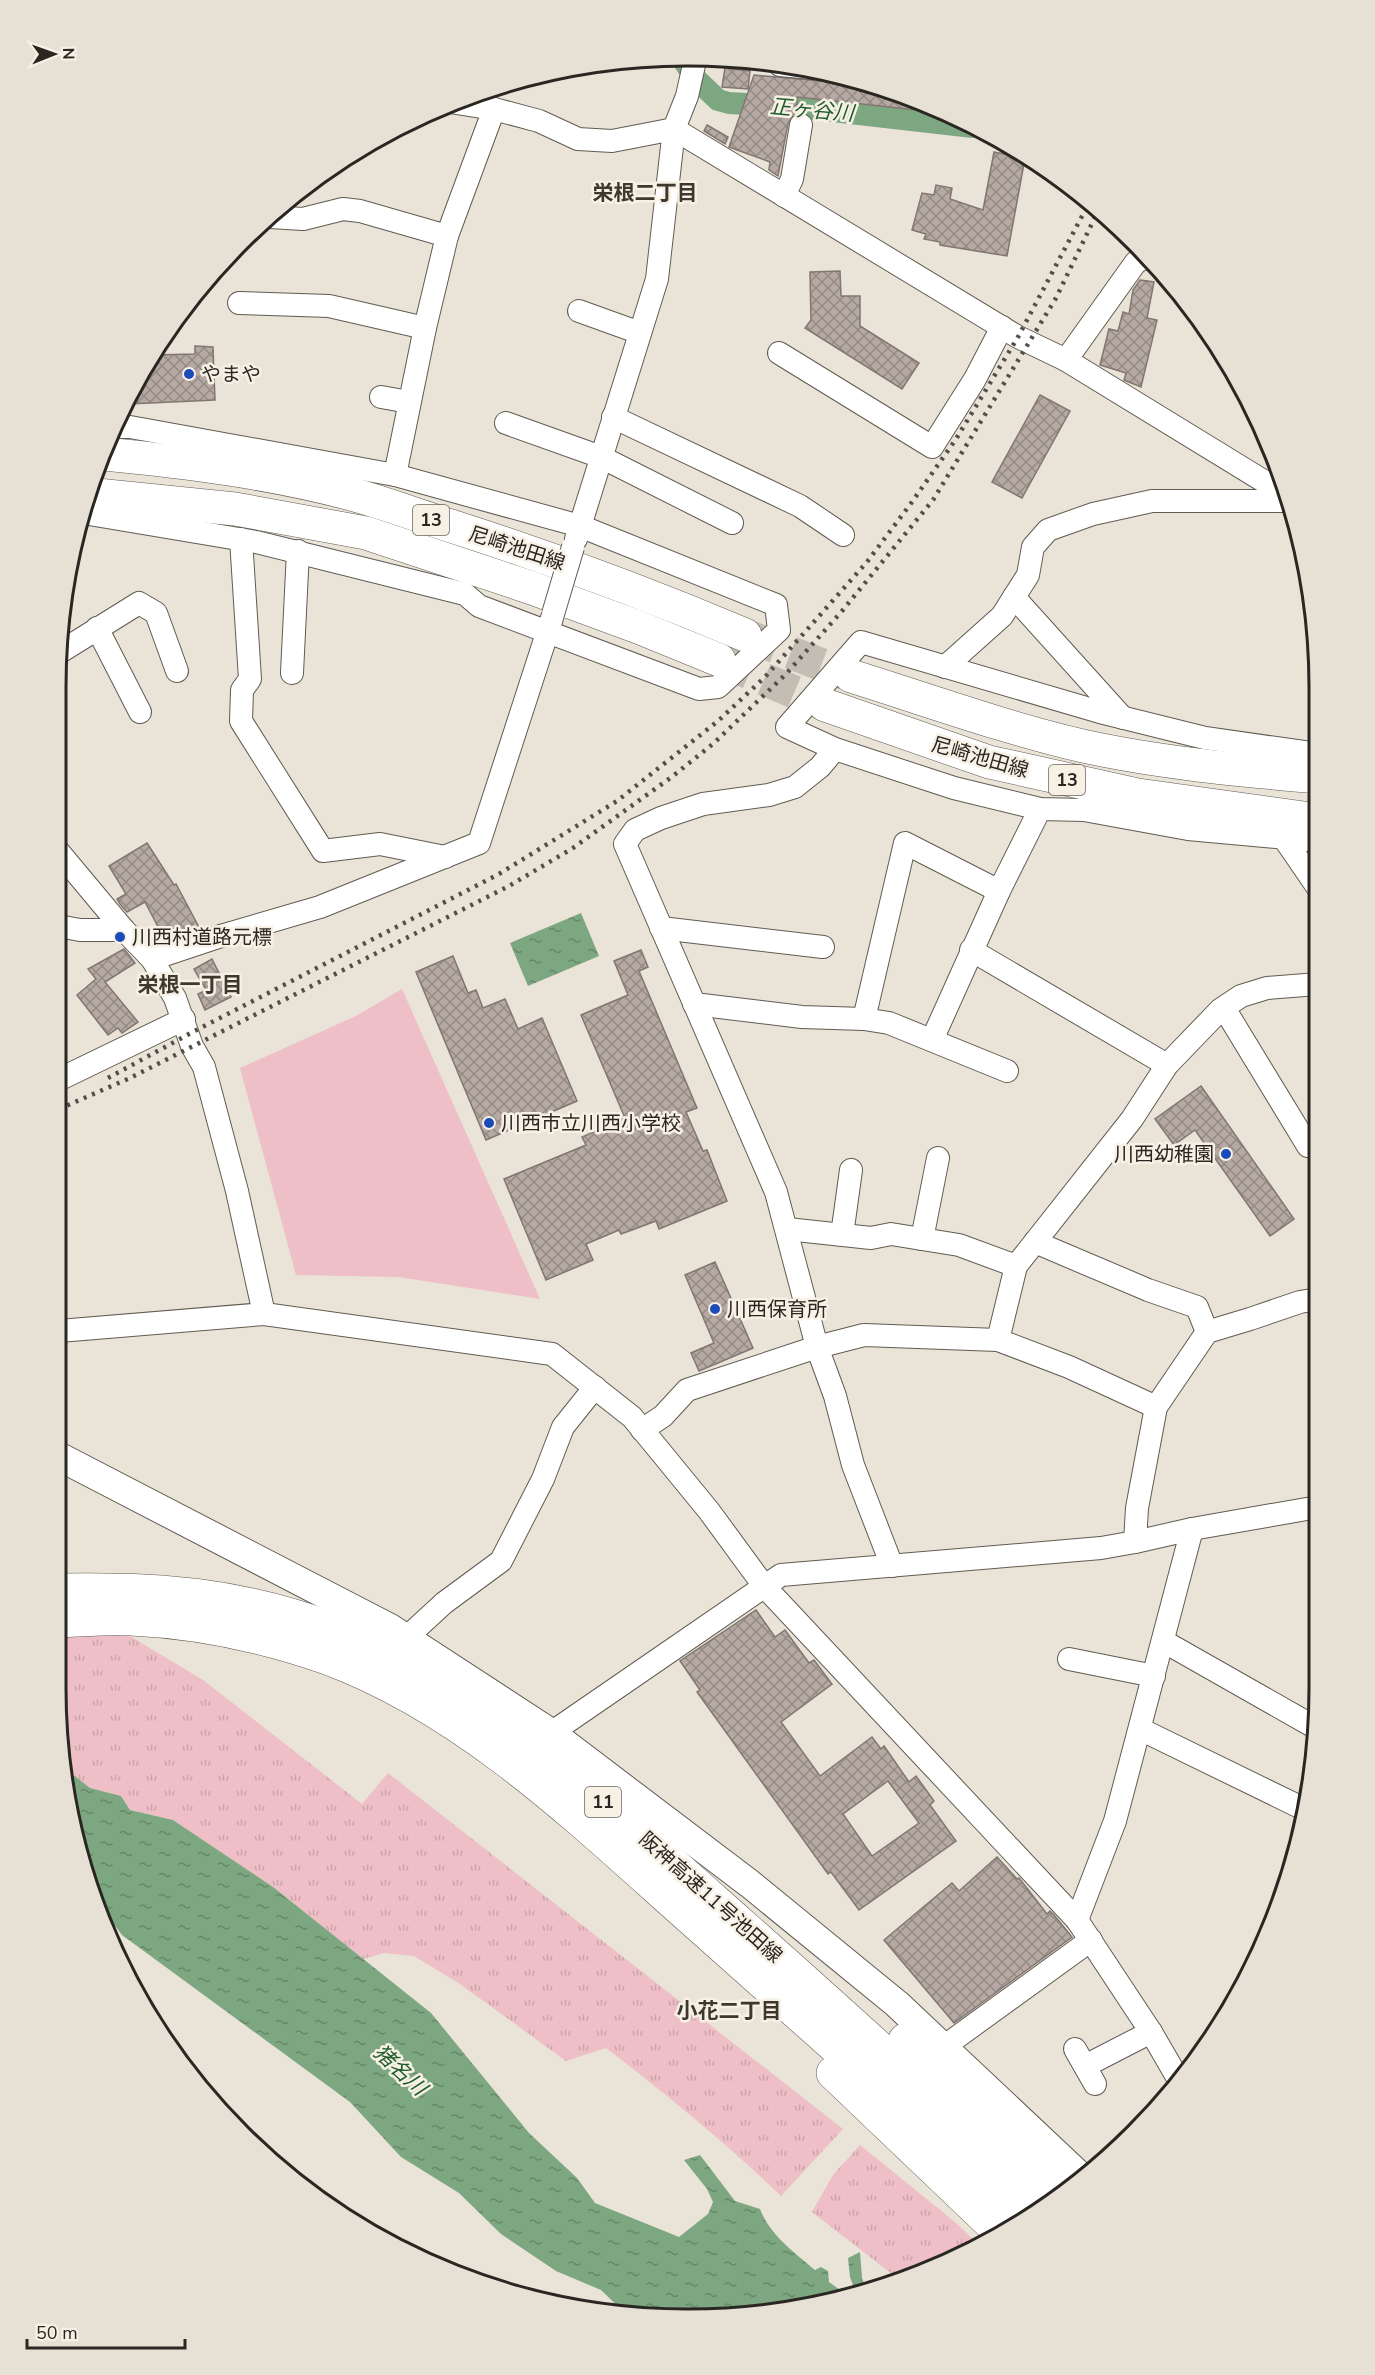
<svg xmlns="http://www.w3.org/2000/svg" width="1375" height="2375" viewBox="0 0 1375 2375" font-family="'Nunito Sans','Noto Sans JP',sans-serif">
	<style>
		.grass { fill: url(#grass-tufts) }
		.garden { fill: #eebfc6 }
		.water { fill: url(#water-ripples) }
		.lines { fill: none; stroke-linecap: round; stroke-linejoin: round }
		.canal { stroke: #7ca780; stroke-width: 22 }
		.building { fill: url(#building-cross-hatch); stroke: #827671; stroke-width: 1.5; fill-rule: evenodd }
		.primary-tunnel { stroke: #c4bdb3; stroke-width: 33; stroke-dasharray: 33 16; stroke-linecap: butt }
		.minor-casing { stroke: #615b51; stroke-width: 24 }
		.tertiary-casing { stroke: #615b51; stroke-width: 30 }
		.primary-casing { stroke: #615b51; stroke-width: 34 }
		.motorway-casing { stroke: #615b51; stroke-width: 34 }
		.minor { stroke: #fff; stroke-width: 22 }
		.tertiary { stroke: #fff; stroke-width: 28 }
		.primary { stroke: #fff; stroke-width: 33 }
		.motorway { stroke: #fff; stroke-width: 33 }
		.rail { stroke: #524e49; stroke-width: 4.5; stroke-dasharray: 3 6; stroke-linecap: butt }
		.minor-bridge-casing { stroke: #615b51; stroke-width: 24; stroke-linecap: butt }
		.minor-bridge { stroke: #fff; stroke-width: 22 }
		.poi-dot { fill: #1b4bb8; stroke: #f7f0e5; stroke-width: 2 }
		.labels { text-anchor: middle; stroke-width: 5; stroke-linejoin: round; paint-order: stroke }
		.shield { fill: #f7f0e5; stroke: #68635d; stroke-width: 1.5 }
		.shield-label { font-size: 18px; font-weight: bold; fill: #2a2723 }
		.poi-label { font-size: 20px; fill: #2a2723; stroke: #f7f0e5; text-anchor: start }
		.street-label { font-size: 20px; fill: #2a2723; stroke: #f7f0e5 }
		.water-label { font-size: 21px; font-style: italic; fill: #1f5e2c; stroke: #f7f0e5 }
		.neighbourhood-label { font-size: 21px; font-weight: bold; fill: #3d372e; stroke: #f7f0e5 }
		.rim { fill: none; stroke: #2a2723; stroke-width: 3 }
	</style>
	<defs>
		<pattern id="grass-tufts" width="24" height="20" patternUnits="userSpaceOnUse" patternTransform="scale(1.5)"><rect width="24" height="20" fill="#eebfc6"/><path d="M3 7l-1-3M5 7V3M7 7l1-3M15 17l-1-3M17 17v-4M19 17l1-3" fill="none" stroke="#cca4aa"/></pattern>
		<pattern id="water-ripples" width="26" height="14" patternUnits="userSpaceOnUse" patternTransform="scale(1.5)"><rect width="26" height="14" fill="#7ca780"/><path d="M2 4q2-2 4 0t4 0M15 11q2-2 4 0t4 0" fill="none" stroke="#668868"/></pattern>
		<pattern id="building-cross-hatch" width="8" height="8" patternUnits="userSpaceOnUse" patternTransform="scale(1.5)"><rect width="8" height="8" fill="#b6a9a3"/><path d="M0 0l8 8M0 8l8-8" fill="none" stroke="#948a84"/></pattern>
	</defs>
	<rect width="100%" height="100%" fill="#eae3d7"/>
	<g class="grass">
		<path d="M60 1594 203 1680 362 1804 388 1773 843 2129 781 2196C725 2142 667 2095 606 2048L566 2061 460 1984 414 1956 384 1953 363 1959 273 1887 173 1820 130 1810 121 1796 90 1788 61 1765Z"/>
		<path d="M860 2145 955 2222 980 2246 901 2281 812 2212 833 2175Z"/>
	</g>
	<path class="garden" d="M402 989 540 1299 398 1277 296 1275 240 1068 356 1016Z"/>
	<g class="water">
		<path d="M581 913 599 956 528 986 510 943Z"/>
		<path d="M61 1765 90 1788 121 1796 130 1810 173 1820 273 1887 431 2013 529 2133 577 2178 595 2203 679 2237 708 2214 713 2202 707 2189 684 2160 700 2155 735 2201 760 2209C770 2235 794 2252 815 2270L821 2267 828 2271 829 2282 847 2295 728 2318 627 2315 601 2290 556 2271 501 2234 459 2193 401 2157 350 2102 122 1935 107 1915 98 1912 89 1890Z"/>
		<path d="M860 2252 862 2278 867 2291 856 2293 850 2277 848 2258Z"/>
	</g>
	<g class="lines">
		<path class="canal" d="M680 56 696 79 718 100 729 103 798 107 973 127"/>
	</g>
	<g class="building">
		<path d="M725 68 750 71 748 89 722 87Z"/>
		<path d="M754 75 833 82V84L882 89 928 103 926 111 797 97 796 113 788 123 778 176 769 170 770 162 729 147Z"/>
		<path d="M707 125 728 137 725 144 704 131Z"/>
		<path d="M994 152 1025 158 1007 256 940 245V242L924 239 926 234 912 230 922 193 934 195 936 185 952 188 950 199 983 210Z"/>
		<path d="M840 271 841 296H860V326L919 363 902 389 805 328 811 320 810 272Z"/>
		<path d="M1140 280 1154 282 1147 318 1157 320 1141 387 1124 380 1126 373 1100 365 1109 329 1118 331 1123 312 1129 314 1133 290Z"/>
		<path d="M195 346 213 347 215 400 129 404 153 355 195 354Z"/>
		<path d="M1040 395 1070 411 1022 498 992 482Z"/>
		<path d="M147 843 174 885 176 884 200 929 165 940 145 902 127 912 120 904 117 899 126 894 109 866Z"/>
		<path d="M124 949 135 963 105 982 138 1022 122 1033 118 1028 108 1035 77 995 96 979 88 969Z"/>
		<path d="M641 950 648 967 639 971 697 1108 686 1112 703 1151 707 1150 727 1201 659 1229 656 1221 621 1234 619 1230 586 1244 593 1260 546 1280 504 1179 586 1145 582 1137 625 1118 581 1015 628 995 614 961Z"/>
		<path d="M453 956 468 993 476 990 483 1008 505 999 518 1029 542 1018 577 1101 486 1140 416 972Z"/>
		<path d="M212 959 231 997 205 1010 198 994 206 990 194 969Z"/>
		<path d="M1201 1086 1294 1219 1270 1236 1195 1130 1174 1145 1155 1119Z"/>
		<path d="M715 1262 753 1348 699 1371 691 1353 714 1343 685 1275Z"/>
		<path d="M756 1610 775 1637 785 1630 809 1663 814 1660 832 1684 781 1722 820 1776 872 1737 881 1749 884 1746 909 1782 916 1776 934 1801 930 1805 956 1841 859 1910 831 1872 828 1874 697 1692 700 1690 680 1661ZM888 1781 919 1823 872 1856 843 1814Z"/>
		<path d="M997 1857 1017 1879 1019 1878 1047 1914 1050 1911 1054 1915 1072 1937 954 2023 884 1940 952 1883 959 1891Z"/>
	</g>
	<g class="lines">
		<g class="primary-tunnel">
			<path d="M745 635 851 676"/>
			<path d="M719 660 825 705"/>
		</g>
		<defs>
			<g id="minor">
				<path d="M780 65 812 68"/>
				<path d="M450 102 494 109 539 121 578 139 612 141 674 129 1018 337 1066 360"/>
				<path d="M784 196 792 179 801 125"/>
				<path d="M270 217 303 219 343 209 360 211 447 236"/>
				<path d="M1147 257 1136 262 1066 360 1288 496"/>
				<path d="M239 303 329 306 425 328"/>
				<path d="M579 311 640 333"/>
				<path d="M779 353 932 447 975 379 1002 327"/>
				<path d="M381 397 409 402"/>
				<path d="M613 417 800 506 843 535"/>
				<path d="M506 423 601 457 732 523"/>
				<path d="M395 475 425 328 447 236 494 109"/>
				<path d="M83 513 256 542 465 594 479 606 699 689 718 687 779 630 776 605 580 526 395 475 130 427H117"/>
				<path d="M241 539 250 679 242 690 241 721 323 851 380 844 445 857"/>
				<path d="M576 539 657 279 674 129 687 96 696 56"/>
				<path d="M1014 597 1123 718"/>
				<path d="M97 628 140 712"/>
				<path d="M57 654 139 603 156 613 177 671"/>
				<path d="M945 667 1002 616 1028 575 1033 547 1048 530 1093 514 1152 501H1289"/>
				<path d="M292 673 298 551"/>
				<path d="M835 749 820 767 795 787 769 795 703 804 661 818 635 830 625 844 776 1192 817 1347 835 1396 853 1465 892 1566"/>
				<path d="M1318 754 1205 738 1100 712 861 642 787 727 835 749 954 788 1040 809 1084 810 1188 829 1318 841"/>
				<path d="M1283 837 1318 888"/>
				<path d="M58 851 124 930 152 959 175 998 192 1046 204 1067 237 1191 264 1314"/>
				<path d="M58 926 80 930H124"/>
				<path d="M661 928 823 947"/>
				<path d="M971 950 1167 1065"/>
				<path d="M152 959 224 935 320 907 479 843 552 618"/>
				<path d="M694 1004 802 1017 864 1019 889 1023 1007 1071"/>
				<path d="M1224 1008 1308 1146"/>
				<path d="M864 1019 905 843 999 891"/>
				<path d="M932 1040 999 891 1040 809"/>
				<path d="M58 1080 184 1019"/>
				<path d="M787 1229 871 1238 891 1234 959 1245 1016 1266"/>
				<path d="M842 1235 851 1170"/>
				<path d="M922 1239 938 1158"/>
				<path d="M1035 1242 1148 1290 1197 1307 1207 1332"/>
				<path d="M59 1331 264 1314 552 1354 632 1417 709 1511 764 1586 1077 1920 1151 2032 1180 2082"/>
				<path d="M998 1340 1016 1266 1132 1119 1167 1065 1220 1010 1241 996 1267 988 1318 984"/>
				<path d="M642 1430 663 1416 687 1390 817 1347 864 1335 998 1340 1069 1367 1156 1407"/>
				<path d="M1135 1542 1137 1508 1156 1407 1207 1332 1250 1319 1300 1302 1318 1299"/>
				<path d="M406 1638 444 1603 501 1561 543 1479 563 1427 595 1387"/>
				<path d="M1163 1641 1318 1729"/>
				<path d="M1069 1659 1154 1676"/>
				<path d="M1140 1729 1302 1808"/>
				<path d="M551 1733 781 1575 1101 1548 1135 1542 1192 1529 1318 1507"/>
				<path d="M1077 1920 1115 1821 1192 1529"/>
				<path d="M942 2048 1091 1940"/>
				<path d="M1075 2049 1095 2084"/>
				<path d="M1085 2066 1151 2032"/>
			</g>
			<path id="tertiary" d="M60 1457 390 1628 551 1733 750 1884 897 2004 1083 2179"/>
			<g id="primary">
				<path d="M104 454C188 462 273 473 355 495 387 504 419 516 451 526 551 558 648 594 745 635"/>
				<path d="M87 494 235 509 366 533 532 588 638 627 719 660"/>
				<path d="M851 676C928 700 1005 728 1083 746 1160 763 1240 770 1318 777"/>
				<path d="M825 705 989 762 1138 795 1318 820"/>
			</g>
			<g id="motorway">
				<path d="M60 1590C158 1588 240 1594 333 1629 481 1685 598 1797 714 1900 827 2000 939 2101 1049 2205"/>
				<path d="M60 1621C84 1620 108 1618 131 1619 198 1622 264 1636 327 1658 470 1711 585 1825 698 1925 808 2022 918 2121 1027 2219"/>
				<path d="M905 2040 1070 2190"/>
				<path d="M833 2073 1003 2235"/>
			</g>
		</defs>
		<use href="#minor" class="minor-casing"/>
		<use href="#tertiary" class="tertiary-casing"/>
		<use href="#primary" class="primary-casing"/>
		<use href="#motorway" class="motorway-casing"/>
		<use href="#minor" class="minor"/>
		<use href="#tertiary" class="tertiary"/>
		<use href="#primary" class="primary"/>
		<use href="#motorway" class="motorway"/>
		<g class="rail">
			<path d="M108 1078 189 1034 499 874 617 801 718 721 765 677 867 562 912 502 956 439 1018 337 1089 203"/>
			<path d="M59 1109 130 1078 509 886 573 848 673 776 714 743 786 674 842 611 933 500 1056 298 1098 211"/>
		</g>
		<defs>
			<path id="minor-bridge" d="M553 614 573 547"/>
		</defs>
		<use href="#minor-bridge" class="minor-bridge-casing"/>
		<use href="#minor-bridge" class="minor-bridge"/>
	</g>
	<g class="poi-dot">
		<circle cx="189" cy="374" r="6"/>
		<circle cx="120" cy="937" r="6"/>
		<circle cx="489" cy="1123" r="6"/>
		<circle cx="1226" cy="1154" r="6"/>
		<circle cx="715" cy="1309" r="6"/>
	</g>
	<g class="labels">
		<g class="shield">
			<rect x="413" y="505" width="36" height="30" rx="4.5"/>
			<rect x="1049" y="765" width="36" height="30" rx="4.5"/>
			<rect x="585" y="1787" width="36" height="30" rx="4.5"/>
		</g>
		<g class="shield-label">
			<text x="431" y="526">13</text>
			<text x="1067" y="786">13</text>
			<text x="603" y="1808">11</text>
		</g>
		<g class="poi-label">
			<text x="201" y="381">やまや</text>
			<text x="132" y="944">川西村道路元標</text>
			<text x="501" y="1130">川西市立川西小学校</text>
			<text x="1214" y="1161" text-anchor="end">川西幼稚園</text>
			<text x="727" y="1316">川西保育所</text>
		</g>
		<g class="street-label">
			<text transform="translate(517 548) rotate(18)" y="7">尼崎池田線</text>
			<text transform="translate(980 757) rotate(16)" y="7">尼崎池田線</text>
			<text transform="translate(711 1897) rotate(42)" y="7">阪神高速11号池田線</text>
		</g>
		<g class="water-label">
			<text transform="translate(812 110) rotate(5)" y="7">正ヶ谷川</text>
			<text transform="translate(400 2070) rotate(43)" y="7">猪名川</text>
		</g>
		<g class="neighbourhood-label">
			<text x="645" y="200">栄根二丁目</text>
			<text x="190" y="992">栄根一丁目</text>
			<text x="729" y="2018">小花二丁目</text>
		</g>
	</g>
	<path d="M0 0H1375V2375H0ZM687 66H688A621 621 0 0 1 1309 687V1688A621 621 0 0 1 688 2309H687A621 621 0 0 1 66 1688V687A621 621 0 0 1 687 66Z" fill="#e7e0d5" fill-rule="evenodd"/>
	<path class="rim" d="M687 66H688A621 621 0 0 1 1309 687V1688A621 621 0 0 1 688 2309H687A621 621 0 0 1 66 1688V687A621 621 0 0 1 687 66Z"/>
	<g transform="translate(54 54) rotate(89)" stroke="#f7f0e5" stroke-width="4.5" paint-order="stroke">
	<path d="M0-4.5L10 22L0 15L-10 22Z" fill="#2a2723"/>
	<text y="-9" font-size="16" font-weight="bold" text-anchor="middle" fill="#2a2723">N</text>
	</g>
	<path d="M27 2339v9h158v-9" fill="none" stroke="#2a2723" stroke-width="3"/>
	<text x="36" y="2339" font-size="18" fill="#2a2723" stroke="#f7f0e5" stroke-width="4.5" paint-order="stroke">50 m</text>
</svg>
